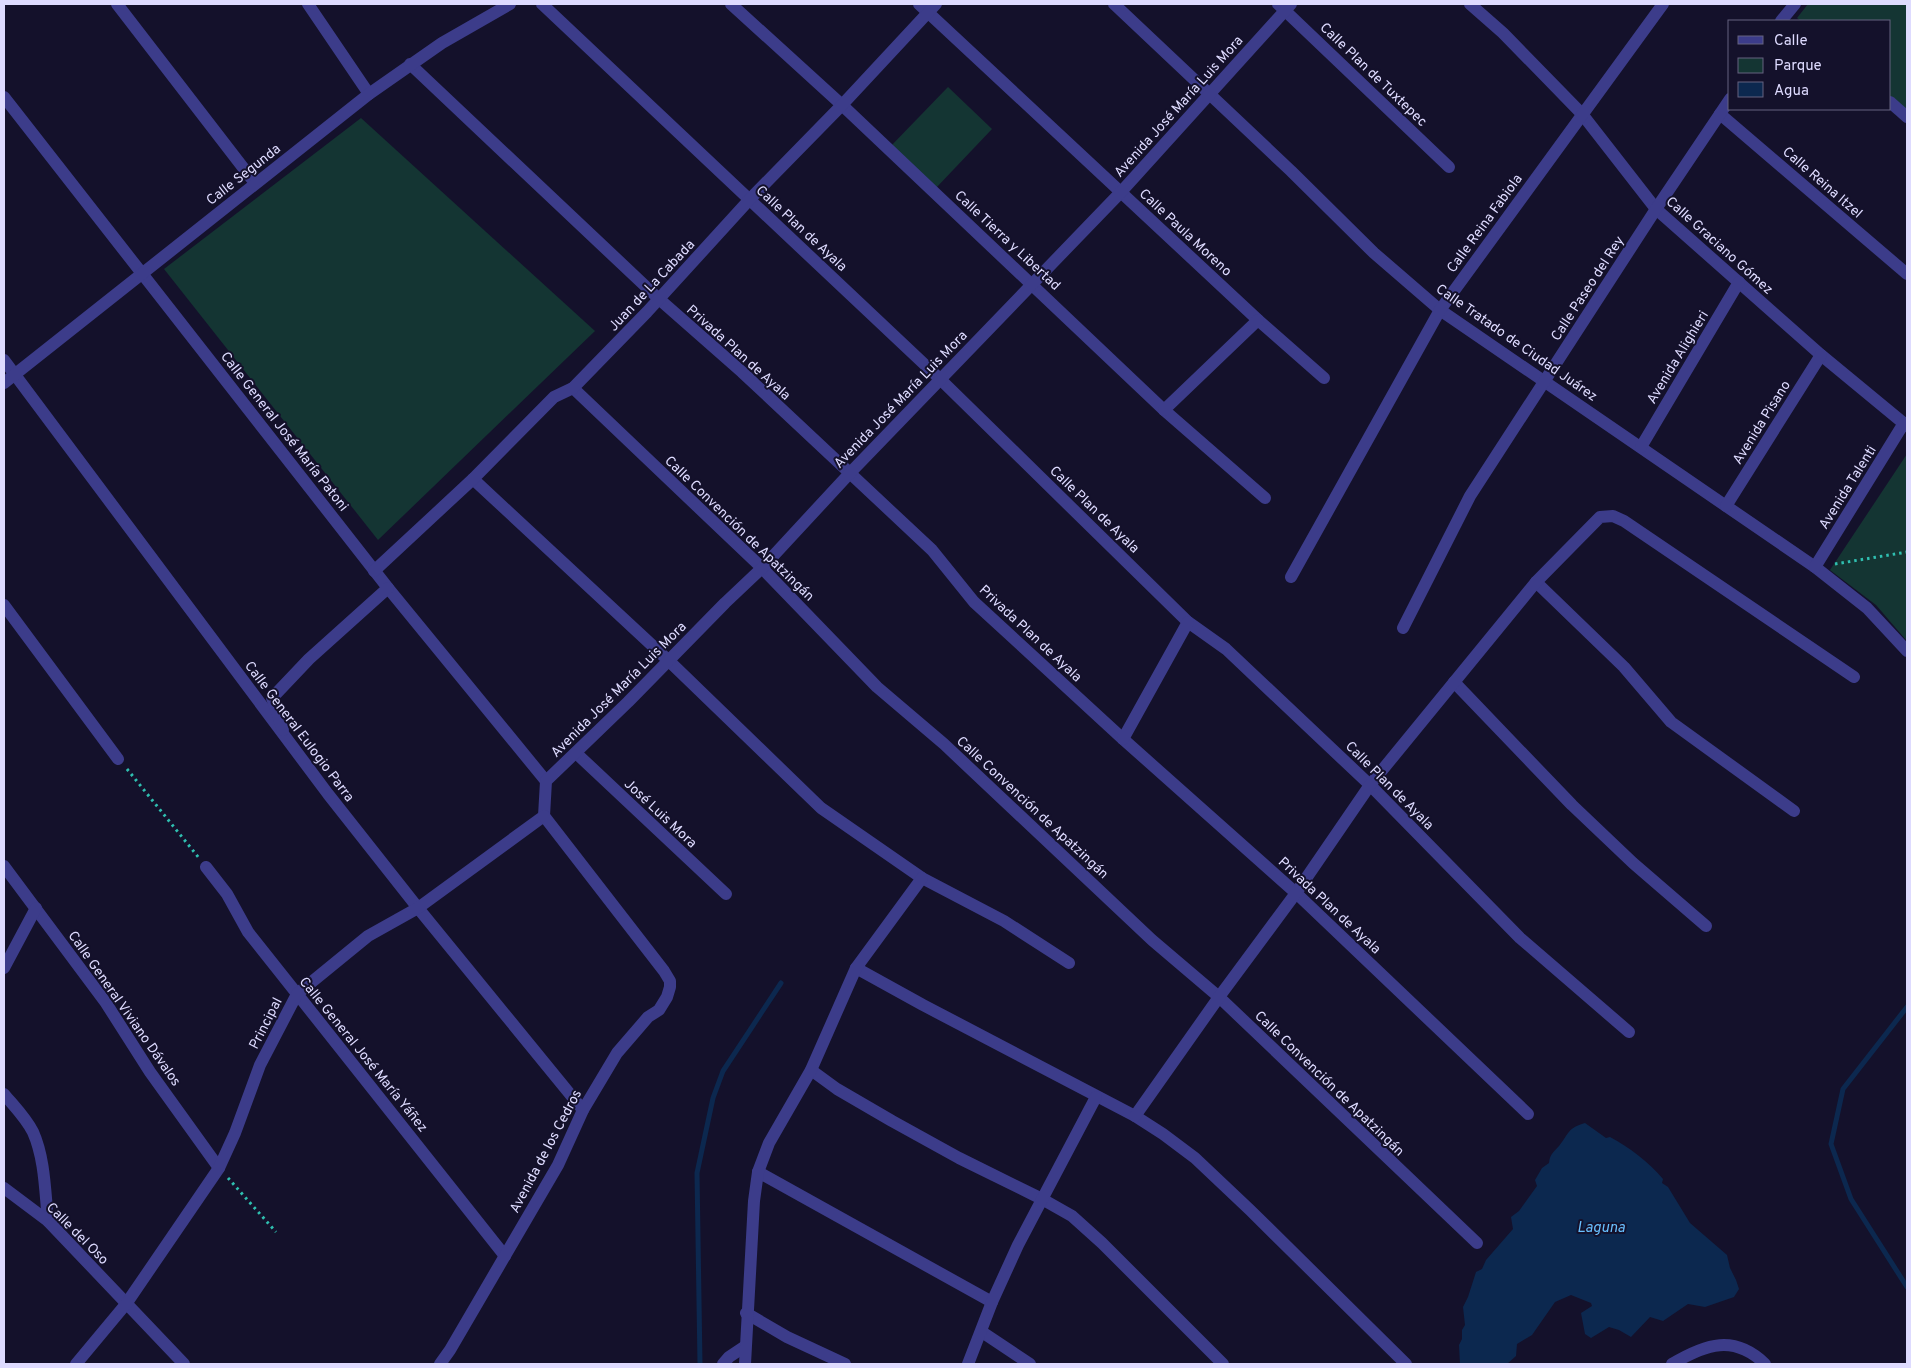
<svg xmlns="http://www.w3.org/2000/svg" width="1911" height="1368" viewBox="0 0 1911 1368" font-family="Overpass,sans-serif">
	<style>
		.green { fill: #143533 }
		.water { fill: #0c284f }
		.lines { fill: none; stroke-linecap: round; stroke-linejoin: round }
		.stream { stroke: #0c284f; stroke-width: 5 }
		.path { stroke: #2fbfb0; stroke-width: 3; stroke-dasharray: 2.5 4; stroke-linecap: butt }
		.street { stroke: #3c3c8a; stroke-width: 12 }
		.labels { text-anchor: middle; stroke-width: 4; stroke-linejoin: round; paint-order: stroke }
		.street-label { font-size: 14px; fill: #dedbff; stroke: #14112b }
		.water-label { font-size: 15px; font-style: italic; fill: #69c0ff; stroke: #14112b }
	</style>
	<rect width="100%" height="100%" fill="#14112b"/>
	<g class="green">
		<path d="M1808 4H1907V112L1890 97V21H1801L1797 18Z"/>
		<path d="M948 87 992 129 935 189 890 147Z"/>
		<path d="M361 118 595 331 378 540 164 269Z"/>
		<path d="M1907 454V641L1876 605 1830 570Z"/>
	</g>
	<path class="water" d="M1585 1123 1606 1138 1610 1137C1629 1147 1649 1162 1663 1179L1662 1183 1668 1187 1690 1223 1727 1255 1730 1268 1736 1280 1739 1289 1734 1297 1705 1307 1688 1304 1663 1321 1650 1317 1631 1337 1619 1330 1609 1327 1591 1338 1585 1334 1581 1313 1592 1306 1591 1303 1571 1295 1555 1302 1532 1335 1517 1344 1516 1356 1507 1364H1460L1459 1345 1462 1339V1330L1465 1325 1463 1307 1468 1297 1476 1272 1482 1269 1486 1260 1513 1229 1511 1217 1519 1211 1537 1186 1535 1180 1542 1168 1549 1163C1550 1154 1553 1153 1559 1146 1569 1134 1567 1128 1585 1123Z"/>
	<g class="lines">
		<g class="stream">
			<path d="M1907 1007 1843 1089 1831 1144 1851 1199 1907 1287"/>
			<path d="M700 1364 697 1173 713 1098 723 1071 781 983"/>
		</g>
		<g class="path">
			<path d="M1835 564 1907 552"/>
			<path d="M127 769 199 858"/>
			<path d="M228 1178 276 1232"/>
		</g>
		<g class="street">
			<path d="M117 4 255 183"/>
			<path d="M308 4 369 94"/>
			<path d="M542 4 940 379 1188 622 1226 649 1370 785 1520 938 1629 1032"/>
			<path d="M731 4 842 105 1164 410 1265 498"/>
			<path d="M919 4 1258 320 1324 378"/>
			<path d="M1114 4 1291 171 1374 253 1440 310 1815 567 1867 608 1907 651"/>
			<path d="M1278 4 1449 167"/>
			<path d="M1470 4 1503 33 1582 114 1656 209 1821 355 1907 426"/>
			<path d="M1781 21 1795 4"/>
			<path d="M410 64 659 299 742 372 932 550 974 602 1123 739 1296 893 1528 1114"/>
			<path d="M4 97 388 588 546 781"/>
			<path d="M1890 102 1907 117"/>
			<path d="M1720 114 1907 274"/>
			<path d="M4 360 328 794 418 908 583 1110"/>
			<path d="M4 383 369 94 442 43 510 4"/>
			<path d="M573 388 762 568 877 687 944 744 1152 940 1219 997 1477 1243"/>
			<path d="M1164 410 1258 320"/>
			<path d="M1641 447 1739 282"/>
			<path d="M473 479 669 661 821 808 922 878 1004 921 1069 963"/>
			<path d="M1726 506 1821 355"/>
			<path d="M1815 567 1904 423"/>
			<path d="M374 571 473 479 554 397 573 388 647 312 750 199 842 105 936 4"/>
			<path d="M1291 577 1440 310 1663 4"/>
			<path d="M1536 582 1624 667 1671 722 1794 811"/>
			<path d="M4 605 118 759"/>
			<path d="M1403 628 1470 496 1656 209 1730 99"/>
			<path d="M1454 682 1572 805 1633 863 1706 926"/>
			<path d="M283 730 272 698 309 659 388 588"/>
			<path d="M1123 739 1188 622"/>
			<path d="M576 753 726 894"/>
			<path d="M544 816 546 781 628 702 725 603 762 568 849 474 1121 192 1291 4"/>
			<path d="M4 866 106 1003 150 1072 219 1168"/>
			<path d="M206 867 227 894 248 932 505 1256"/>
			<path d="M4 968 36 908"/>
			<path d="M856 968 923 1005 1135 1116 1163 1134 1195 1158 1250 1210 1406 1364"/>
			<path d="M811 1070 837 1089 892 1121 959 1158 1042 1199 1072 1216 1102 1243 1223 1364"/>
			<path d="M4 1094C14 1106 26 1118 33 1132 45 1159 45 1192 48 1221"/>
			<path d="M1135 1116 1219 997 1296 893 1370 785 1536 582 1600 517 1613 516 1624 521 1854 677"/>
			<path d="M758 1172 992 1302"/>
			<path d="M4 1188 48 1221 184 1364"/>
			<path d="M746 1313 787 1337 845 1364"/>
			<path d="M982 1332 1030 1364"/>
			<path d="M76 1364 126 1304 219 1168 235 1133 260 1065 297 994 368 936 418 908 544 816"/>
			<path d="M440 1364 450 1350 558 1165 583 1110 617 1053 648 1017 659 1010 667 997 670 987V981L664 971 544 816"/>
			<path d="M723 1364 729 1357 744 1347"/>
			<path d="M745 1364 754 1201 758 1172 769 1143 811 1070 856 968 922 878"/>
			<path d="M968 1364 992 1302 1018 1245 1096 1097"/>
			<path d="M1672 1364C1706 1344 1734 1334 1765 1364"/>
		</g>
	</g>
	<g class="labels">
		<g class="street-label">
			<text transform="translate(1374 74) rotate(44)" y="5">Calle Plan de Tuxtepec</text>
			<text transform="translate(1178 106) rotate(-48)" y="5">Avenida José María Luis Mora</text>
			<text transform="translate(243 174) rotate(-38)" y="5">Calle Segunda</text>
			<text transform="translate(1823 182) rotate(41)" y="5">Calle Reina Itzel</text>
			<text transform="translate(1484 223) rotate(-54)" y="5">Calle Reina Fabiola</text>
			<text transform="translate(802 228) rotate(43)" y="5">Calle Plan de Ayala</text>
			<text transform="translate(1186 232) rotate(43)" y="5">Calle Paula Moreno</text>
			<text transform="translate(1008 240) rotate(43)" y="5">Calle Tierra y Libertad</text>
			<text transform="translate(1720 245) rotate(42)" y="5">Calle Graciano Gómez</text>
			<text transform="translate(651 285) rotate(-47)" y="5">Juan de La Cabada</text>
			<text transform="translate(1587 288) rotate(-57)" y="5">Calle Paseo del Rey</text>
			<text transform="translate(1517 342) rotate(35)" y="5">Calle Tratado de Ciudad Juárez</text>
			<text transform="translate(739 352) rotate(42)" y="5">Privada Plan de Ayala</text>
			<text transform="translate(1677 357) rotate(-59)" y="5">Avenida Alighieri</text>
			<text transform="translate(900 399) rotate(-46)" y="5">Avenida José María Luis Mora</text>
			<text transform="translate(1761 422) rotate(-58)" y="5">Avenida Pisano</text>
			<text transform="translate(285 431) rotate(52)" y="5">Calle General José María Patoni</text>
			<text transform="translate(1847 487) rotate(-58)" y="5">Avenida Talenti</text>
			<text transform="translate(1095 509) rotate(44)" y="5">Calle Plan de Ayala</text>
			<text transform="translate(740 528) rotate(44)" y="5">Calle Convención de Apatzingán</text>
			<text transform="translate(1031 633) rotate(43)" y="5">Privada Plan de Ayala</text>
			<text transform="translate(618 689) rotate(-45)" y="5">Avenida José María Luis Mora</text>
			<text transform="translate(300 731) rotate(53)" y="5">Calle General Eulogio Parra</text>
			<text transform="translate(1390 785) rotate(45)" y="5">Calle Plan de Ayala</text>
			<text transform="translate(1033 807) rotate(43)" y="5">Calle Convención de Apatzingán</text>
			<text transform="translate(661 813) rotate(43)" y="5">José Luis Mora</text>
			<text transform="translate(1330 905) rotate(43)" y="5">Privada Plan de Ayala</text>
			<text transform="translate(125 1008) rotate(55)" y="5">Calle General Viviano Dávalos</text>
			<text transform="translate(265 1023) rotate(-63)" y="5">Principal</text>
			<text transform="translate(364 1054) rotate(51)" y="5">Calle General José María Yáñez</text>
			<text transform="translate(1330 1083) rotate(44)" y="5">Calle Convención de Apatzingán</text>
			<text transform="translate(545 1151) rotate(-62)" y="5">Avenida de los Cedros</text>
			<text transform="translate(78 1233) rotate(45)" y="5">Calle del Oso</text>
		</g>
		<g class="water-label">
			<text x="1601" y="1232">Laguna</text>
		</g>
	</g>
	<rect width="1911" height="1368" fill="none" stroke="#dedbff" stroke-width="10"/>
	<rect x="1728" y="20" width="162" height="90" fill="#14112b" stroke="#656280"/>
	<rect x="1738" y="36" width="25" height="8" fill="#3c3c8a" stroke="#656280"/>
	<text x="1774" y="45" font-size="15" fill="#dedbff">Calle</text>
	<rect x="1738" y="58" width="25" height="15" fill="#143533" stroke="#656280"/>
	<text x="1774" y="70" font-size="15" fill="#dedbff">Parque</text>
	<rect x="1738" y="82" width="25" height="15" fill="#0c284f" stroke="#656280"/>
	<text x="1774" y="95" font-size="15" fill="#dedbff">Agua</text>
</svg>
